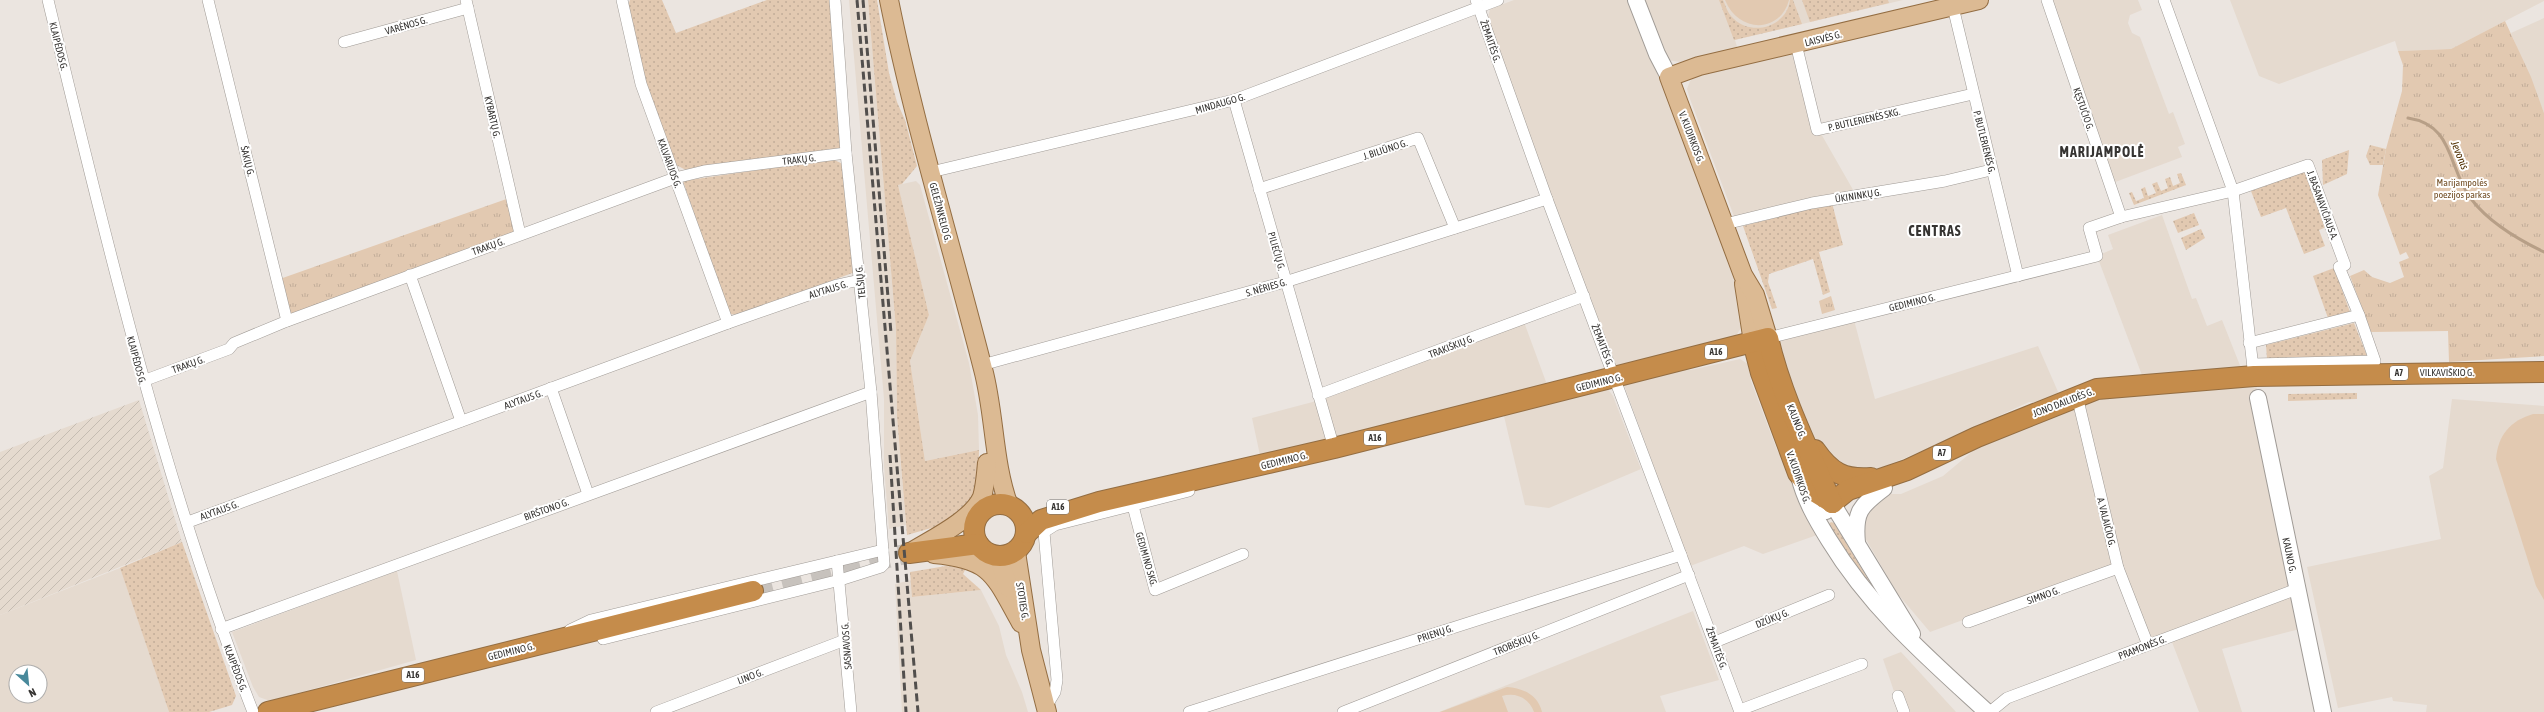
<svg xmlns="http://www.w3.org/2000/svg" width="2544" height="712" viewBox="0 0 2544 712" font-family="'Asap Condensed',sans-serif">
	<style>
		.built { fill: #e5dacf; fill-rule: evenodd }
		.industrial { fill: url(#industrial-furrows) }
		.grass { fill: url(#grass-dots) }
		.park { fill: url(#park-tufts) }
		.pitch { fill: #e2c9b1 }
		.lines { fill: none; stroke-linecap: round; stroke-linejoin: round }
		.stream { stroke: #b79f87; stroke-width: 3 }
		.highway-tunnel { stroke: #c7c2bd; stroke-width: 20; stroke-dasharray: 20 10; stroke-linecap: butt }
		.street-casing { stroke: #a09b96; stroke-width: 12 }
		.secondary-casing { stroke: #a09b96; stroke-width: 18 }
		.primary-casing { stroke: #936d42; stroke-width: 20 }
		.highway-casing { stroke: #936d42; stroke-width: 22 }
		.street { stroke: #fff; stroke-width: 11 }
		.secondary { stroke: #fff; stroke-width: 16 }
		.primary { stroke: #dcba93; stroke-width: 18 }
		.highway { stroke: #c58c4b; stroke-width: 20 }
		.rail { stroke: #524f4d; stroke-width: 3; stroke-dasharray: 8 4; stroke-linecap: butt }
		.labels { text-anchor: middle; stroke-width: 4; stroke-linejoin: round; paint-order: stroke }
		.shield { fill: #fff; stroke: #727170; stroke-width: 1 }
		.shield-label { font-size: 9px; font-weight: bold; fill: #363432 }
		.street-label { font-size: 10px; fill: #363432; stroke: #fff }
		.park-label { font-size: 10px; fill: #734f26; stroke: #fff }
		.water-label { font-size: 11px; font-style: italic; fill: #502f01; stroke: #fff }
		.district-label { font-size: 14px; font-weight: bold; letter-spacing: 1px; fill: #363432; stroke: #fff }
	</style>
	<defs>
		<pattern id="industrial-furrows" width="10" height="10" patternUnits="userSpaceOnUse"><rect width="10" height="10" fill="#e5dacf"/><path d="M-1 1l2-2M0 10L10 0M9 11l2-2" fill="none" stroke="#c5bcb2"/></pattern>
		<pattern id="grass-dots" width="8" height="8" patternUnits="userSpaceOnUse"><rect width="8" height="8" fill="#e2c9b1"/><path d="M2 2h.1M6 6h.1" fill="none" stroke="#c2ad99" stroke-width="1.8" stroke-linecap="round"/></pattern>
		<pattern id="park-tufts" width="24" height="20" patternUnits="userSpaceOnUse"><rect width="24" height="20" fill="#e2c9b1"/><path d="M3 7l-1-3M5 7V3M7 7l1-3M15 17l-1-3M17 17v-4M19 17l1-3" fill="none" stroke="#c2ad99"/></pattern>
	</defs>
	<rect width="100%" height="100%" fill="#ebe5e0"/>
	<g class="built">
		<path d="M849 0H868L896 329 897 417 906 525 889 529 884 466V399Z"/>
		<path d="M1514 0H1630L1737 285 1743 325 1735 337 1620 369 1615 365 1487 22 1490 9Z"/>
		<path d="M1642 0H1903L1735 40 1738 50 1680 62 1667 60Z"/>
		<path d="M2047 0H2138L2142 10 2130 15 2128 23 2132 33 2140 37 2169 114 2173 112 2185 144 2178 147 2182 157 2110 184Z"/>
		<path d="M2230 0H2544V1L2451 49 2398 51 2395 41 2279 84 2259 76Z"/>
		<path d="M2544 18V113L2511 33Z"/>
		<path d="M1798 49 1820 132 1856 195 1735 219 1690 99 1687 89 1690 81 1695 76Z"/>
		<path d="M916 181 920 185 969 363 978 415 979 450 925 461 910 361 929 315 898 185Z"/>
		<path d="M2162 215 2192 299 2196 298 2207 326 2222 320 2241 368 2143 378 2097 256 2113 249 2108 235Z"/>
		<path d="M1854 320 1875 399 2038 346 2059 394 2038 402H2029L1927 449 1861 476 1852 475 1815 444 1774 340Z"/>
		<path d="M1524 322 1549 390 1261 460 1252 418 1324 399Z"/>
		<path d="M1740 359 1748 364 1751 381 1777 450 1787 466 1817 535 1763 554 1744 546 1690 566 1624 385 1681 369 1691 370Z"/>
		<path d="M2256 385 2300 629 2222 649 2242 712H2199L2170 637 2150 640 2122 562 1930 632 1897 593 1860 529 1866 508 1887 494H1901L1943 476 1986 440 2088 402 2128 394Z"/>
		<path d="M1607 388 1613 396 1641 469 1549 508 1525 505 1503 412Z"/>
		<path d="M2452 399 2544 406V712H2426L2427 705 2393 701 2392 697 2338 708 2307 567 2441 539 2429 476 2443 468Z"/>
		<path d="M120 568 169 712H0V615ZM16 672H40V696H16Z"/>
		<path d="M397 571 416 660 270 701 259 697 253 687 232 632Z"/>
		<path d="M911 580 913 597 981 590 999 626 1006 655 1022 692 1028 712H902L895 584Z"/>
		<path d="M1693 611 1719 680 1660 696 1666 712H1439Z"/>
		<path d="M1901 652 1956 712H1901L1883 659Z"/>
	</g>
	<path class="industrial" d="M139 400 182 542 0 615V452Z"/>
	<g class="grass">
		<path d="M630 0H662L676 33 767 0H830L841 147 837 150 686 170 674 164 645 85 628 6Z"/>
		<path d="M868 0H877L889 73 897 102 905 120 917 166 902 184 898 185 929 315 910 361 925 461 979 450 978 491 959 515 945 524 907 535 897 417 896 329Z"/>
		<path d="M1719 0H1723C1726 7 1728 14 1734 19 1753 37 1787 26 1790 0H1793L1802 24 1734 40Z"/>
		<path d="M1802 0H1888L1889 3 1810 22Z"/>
		<path d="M2370 145 2386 149 2383 165H2370L2366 156Z"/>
		<path d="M2349 150 2347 174 2323 185 2322 160Z"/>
		<path d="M832 159 843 164 855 272 739 315 729 314 683 181Z"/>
		<path d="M2308 169 2329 226 2319 230 2325 246 2304 254 2286 208 2261 217 2251 191Z"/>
		<path d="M2181 173 2186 185 2134 205 2129 193 2132 192 2136 201 2144 198 2141 189 2145 187 2148 196 2156 193 2152 184 2157 182 2161 191 2168 188 2165 179 2170 177 2173 186 2180 183 2177 174Z"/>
		<path d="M1832 203 1843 245 1819 252 1830 292 1823 295 1813 259 1769 274 1768 282 1777 308 1772 309 1743 226Z"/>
		<path d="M2194 213 2199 225 2178 233 2173 221Z"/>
		<path d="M2201 229 2205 238 2186 250 2181 238Z"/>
		<path d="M2334 268 2350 312 2328 318 2313 276Z"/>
		<path d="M2354 323 2367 356 2267 359 2266 345Z"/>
		<path d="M2357 393V399L2288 401V394Z"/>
		<path d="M1831 522 1834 523 1875 591 1868 586 1829 524Z"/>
		<path d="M182 542 236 696 232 705 209 712H169L120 568Z"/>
		<path d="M946 566 966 568 963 574 981 590 912 597 910 572Z"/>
	</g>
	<g class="park">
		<path d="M2505 21 2531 77 2544 113V356L2449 362 2448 331 2371 332 2350 276 2364 270 2372 277 2390 283 2404 277 2399 262 2409 258 2406 252 2400 255 2378 195 2386 149 2402 91 2403 65 2398 51 2451 49Z"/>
		<path d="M512 197 520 234 287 321 277 280Z"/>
		<path d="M1831 296 1835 310 1822 314 1819 301Z"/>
	</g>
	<g class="pitch">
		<path d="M1725 0H1789C1780 34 1738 33 1725 0Z"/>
		<path d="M2533 414H2544V600L2536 586 2496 459C2498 435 2510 421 2533 414Z"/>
		<path d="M1507 687C1523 688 1538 695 1542 712H1534C1529 698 1516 692 1502 696L1508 712H1440Z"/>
	</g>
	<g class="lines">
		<path class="stream" d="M2408 118C2455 125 2447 168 2472 200 2489 222 2519 240 2544 252"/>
		<path class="highway-tunnel" d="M753 591 909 553"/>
		<defs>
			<g id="street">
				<path d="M48 0C106 241 163 481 253 712"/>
				<path d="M208 0 287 321"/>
				<path d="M466 0 520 234"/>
				<path d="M622 0 641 84 728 323"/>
				<path d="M1476 0 1547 199 1740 712"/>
				<path d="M2047 0 2121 217"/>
				<path d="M2164 0 2233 191 2253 368"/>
				<path d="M1953 7 2018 276"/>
				<path d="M344 42 468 8"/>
				<path d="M1796 44 1817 130 1973 94"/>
				<path d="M1234 100 1334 448"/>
				<path d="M931 172 1234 100 1498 0"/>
				<path d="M1259 189 1418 138 1455 228"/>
				<path d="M1725 224 1812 203 1945 181 1991 170"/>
				<path d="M410 275 461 421"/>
				<path d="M1768 338 2097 256 2089 228 2121 217 2233 191 2308 165 2345 265 2339 267 2359 315"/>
				<path d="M2249 343 2359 315 2375 361 2253 364"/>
				<path d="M982 365 1285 282 1547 199"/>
				<path d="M143 381 229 349 234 343 287 321 675 178 704 171 846 153"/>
				<path d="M551 388 588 494"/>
				<path d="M1318 395 1584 296"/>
				<path d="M2077 396 2118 568 2148 645"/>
				<path d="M1133 506 1155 590 1243 554"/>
				<path d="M188 522 728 323 837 285 860 280"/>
				<path d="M837 561 851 712"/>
				<path d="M1968 622 2118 568"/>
				<path d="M221 629 871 392"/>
				<path d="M570 630 591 620 883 550"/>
				<path d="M603 639 840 580 881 567 884 564 871 392 846 153 835 0"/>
				<path d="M1715 642 1829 595"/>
				<path d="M1898 696 1904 712"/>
				<path d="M1046 707 1055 692 1057 680 1044 532 1055 525 1189 491"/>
				<path d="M1740 710 1862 664"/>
				<path d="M656 712 845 640"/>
				<path d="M1189 712 1681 555"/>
				<path d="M1343 712 1689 575"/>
				<path d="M1990 712 2007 698 2297 589"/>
			</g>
			<g id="secondary">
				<path d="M1636 0 1657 54 1669 77"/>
				<path d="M2258 398 2323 712"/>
				<path d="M1799 476C1805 500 1816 519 1829 540 1871 609 1928 658 1987 712"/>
				<path d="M1826 511 1832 503 1912 634"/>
				<path d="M1857 543C1854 512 1860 506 1884 488"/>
			</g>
			<g id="primary">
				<path d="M889 0C914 124 952 247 983 369 995 414 993 463 1009 506"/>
				<path d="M1744 284 1753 342"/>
				<path d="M1768 338 1755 295 1743 275 1669 77 1699 66 1979 0"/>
				<path d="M911 552C932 539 972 520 982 497 985 487 986 474 987 463"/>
				<path d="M1016 552 1031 650 1047 712"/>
				<path d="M934 554C992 559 994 575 1021 623"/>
				<path d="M998 557 1009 588"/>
			</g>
			<g id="highway">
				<path d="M1753 342 1761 373 1798 473 1812 490 1833 503"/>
				<path d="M1815 450C1831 473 1844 480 1871 478"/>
				<path d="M1832 503 1848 490 1907 470 1977 437 2097 389 2254 376 2544 372"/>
				<circle cx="1000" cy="530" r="26"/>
				<path d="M1027 533 1041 520 1099 502 1334 448 1768 338C1781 395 1808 449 1832 503"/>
				<path d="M909 553 978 544"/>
				<path d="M268 712 753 591"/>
			</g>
		</defs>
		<use href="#street" class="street-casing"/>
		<use href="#secondary" class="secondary-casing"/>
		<use href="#primary" class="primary-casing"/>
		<use href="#highway" class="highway-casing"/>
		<use href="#street" class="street"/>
		<use href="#secondary" class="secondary"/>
		<use href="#primary" class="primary"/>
		<use href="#highway" class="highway"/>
		<g class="rail">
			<path d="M857 0 918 712"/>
			<path d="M863 0 891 333"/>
			<path d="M890 455 906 712"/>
		</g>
	</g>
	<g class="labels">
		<g class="shield">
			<rect x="1705" y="345" width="22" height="14" rx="3"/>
			<rect x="2390" y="366" width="18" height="14" rx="3"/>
			<rect x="1364" y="431" width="22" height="14" rx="3"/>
			<rect x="1933" y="446" width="18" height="14" rx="3"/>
			<rect x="1047" y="500" width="22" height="14" rx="3"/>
			<rect x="402" y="668" width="22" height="14" rx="3"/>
		</g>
		<g class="shield-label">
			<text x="1716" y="355">A16</text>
			<text x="2399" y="376">A7</text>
			<text x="1375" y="441">A16</text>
			<text x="1942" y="456">A7</text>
			<text x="1058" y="510">A16</text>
			<text x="413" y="678">A16</text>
		</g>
		<g class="street-label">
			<text transform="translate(406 25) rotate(-16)" y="4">VARĖNOS G.</text>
			<text transform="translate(1823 38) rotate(-14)" y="4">LAISVĖS G.</text>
			<text transform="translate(1491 41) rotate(71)" y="4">ŽEMAITĖS G.</text>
			<text transform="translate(59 46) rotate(76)" y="4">KLAIPĖDOS G.</text>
			<text transform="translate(1220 103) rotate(-16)" y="4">MINDAUGO G.</text>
			<text transform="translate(2084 109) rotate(71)" y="4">KĘSTUČIO G.</text>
			<text transform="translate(493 117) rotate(77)" y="4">KYBARTŲ G.</text>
			<text transform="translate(1864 119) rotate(-13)" y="4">P. BUTLERIENĖS SKG.</text>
			<text transform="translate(1692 137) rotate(69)" y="4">V. KUDIRKOS G.</text>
			<text transform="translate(1985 142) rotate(76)" y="4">P. BUTLERIENĖS G.</text>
			<text transform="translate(1385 149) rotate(-18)" y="4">J. BILIŪNO G.</text>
			<text transform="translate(799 159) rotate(-7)" y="4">TRAKŲ G.</text>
			<text transform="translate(248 161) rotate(76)" y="4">ŠAKIŲ G.</text>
			<text transform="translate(670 163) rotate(70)" y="4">KALVARIJOS G.</text>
			<text transform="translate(1858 195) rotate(-9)" y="4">ŪKININKŲ G.</text>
			<text transform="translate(2323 205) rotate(70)" y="4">J. BASANAVIČIAUS A.</text>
			<text transform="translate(941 212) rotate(75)" y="4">GELEŽINKELIO G.</text>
			<text transform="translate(488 246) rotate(-20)" y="4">TRAKŲ G.</text>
			<text transform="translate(1277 251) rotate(74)" y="4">PILIEČIŲ G.</text>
			<text transform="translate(860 282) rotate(-96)" y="4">TELŠIŲ G.</text>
			<text transform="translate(1266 287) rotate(-16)" y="4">S. NĖRIES G.</text>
			<text transform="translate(828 289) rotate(-17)" y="4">ALYTAUS G.</text>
			<text transform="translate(1912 302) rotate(-14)" y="4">GEDIMINO G.</text>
			<text transform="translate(1603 345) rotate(69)" y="4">ŽEMAITĖS G.</text>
			<text transform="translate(1451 346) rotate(-21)" y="4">TRAKIŠKIŲ G.</text>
			<text transform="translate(137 360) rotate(75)" y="4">KLAIPĖDOS G.</text>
			<text transform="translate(188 364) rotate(-20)" y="4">TRAKŲ G.</text>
			<text x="2447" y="376">VILKAVIŠKIO G.</text>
			<text transform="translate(1599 382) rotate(-14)" y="4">GEDIMINO G.</text>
			<text transform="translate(523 399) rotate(-20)" y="4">ALYTAUS G.</text>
			<text transform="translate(2063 402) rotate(-21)" y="4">JONO DAILIDĖS G.</text>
			<text transform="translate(1797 421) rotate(68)" y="4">KAUNO G.</text>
			<text transform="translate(1284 460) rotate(-14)" y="4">GEDIMINO G.</text>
			<text transform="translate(1799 477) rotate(71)" y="4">V. KUDIRKOS G.</text>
			<text transform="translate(546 509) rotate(-20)" y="4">BIRŠTONO G.</text>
			<text transform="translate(219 510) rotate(-20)" y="4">ALYTAUS G.</text>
			<text transform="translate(2107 522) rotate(76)" y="4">A. VALAIČIO G.</text>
			<text transform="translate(2290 555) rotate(78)" y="4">KAUNO G.</text>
			<text transform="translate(1147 559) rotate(74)" y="4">GEDIMINO SKG.</text>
			<text transform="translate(2043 595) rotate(-20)" y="4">SIMNO G.</text>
			<text transform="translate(1023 601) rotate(81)" y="4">STOTIES G.</text>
			<text transform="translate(1772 618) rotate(-22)" y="4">DZŪKŲ G.</text>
			<text transform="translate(1435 633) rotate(-18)" y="4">PRIENŲ G.</text>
			<text transform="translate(1516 643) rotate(-22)" y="4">TROBIŠKIŲ G.</text>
			<text transform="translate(846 646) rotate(-94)" y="4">SASNAVOS G.</text>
			<text transform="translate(2142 647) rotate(-21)" y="4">PRAMONĖS G.</text>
			<text transform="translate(1717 648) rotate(70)" y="4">ŽEMAITĖS G.</text>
			<text transform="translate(511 651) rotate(-14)" y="4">GEDIMINO G.</text>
			<text transform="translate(236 668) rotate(69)" y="4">KLAIPĖDOS G.</text>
			<text transform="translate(750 676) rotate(-21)" y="4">LINO G.</text>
		</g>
		<g class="park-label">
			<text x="2462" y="186">Marijampolės<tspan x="2462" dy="12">poezijos parkas</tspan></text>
		</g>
		<g class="water-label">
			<text transform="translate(2460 155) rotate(68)" y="4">Jevonis</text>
		</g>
		<g class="district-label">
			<text x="2102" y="157">MARIJAMPOLĖ</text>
			<text x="1935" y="236">CENTRAS</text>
		</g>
	</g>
	<g transform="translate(28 684) rotate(153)"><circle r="19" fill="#ffffff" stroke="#afaead"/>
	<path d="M0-3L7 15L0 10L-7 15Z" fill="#48899b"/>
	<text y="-6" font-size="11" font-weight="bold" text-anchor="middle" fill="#363432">N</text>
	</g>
</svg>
